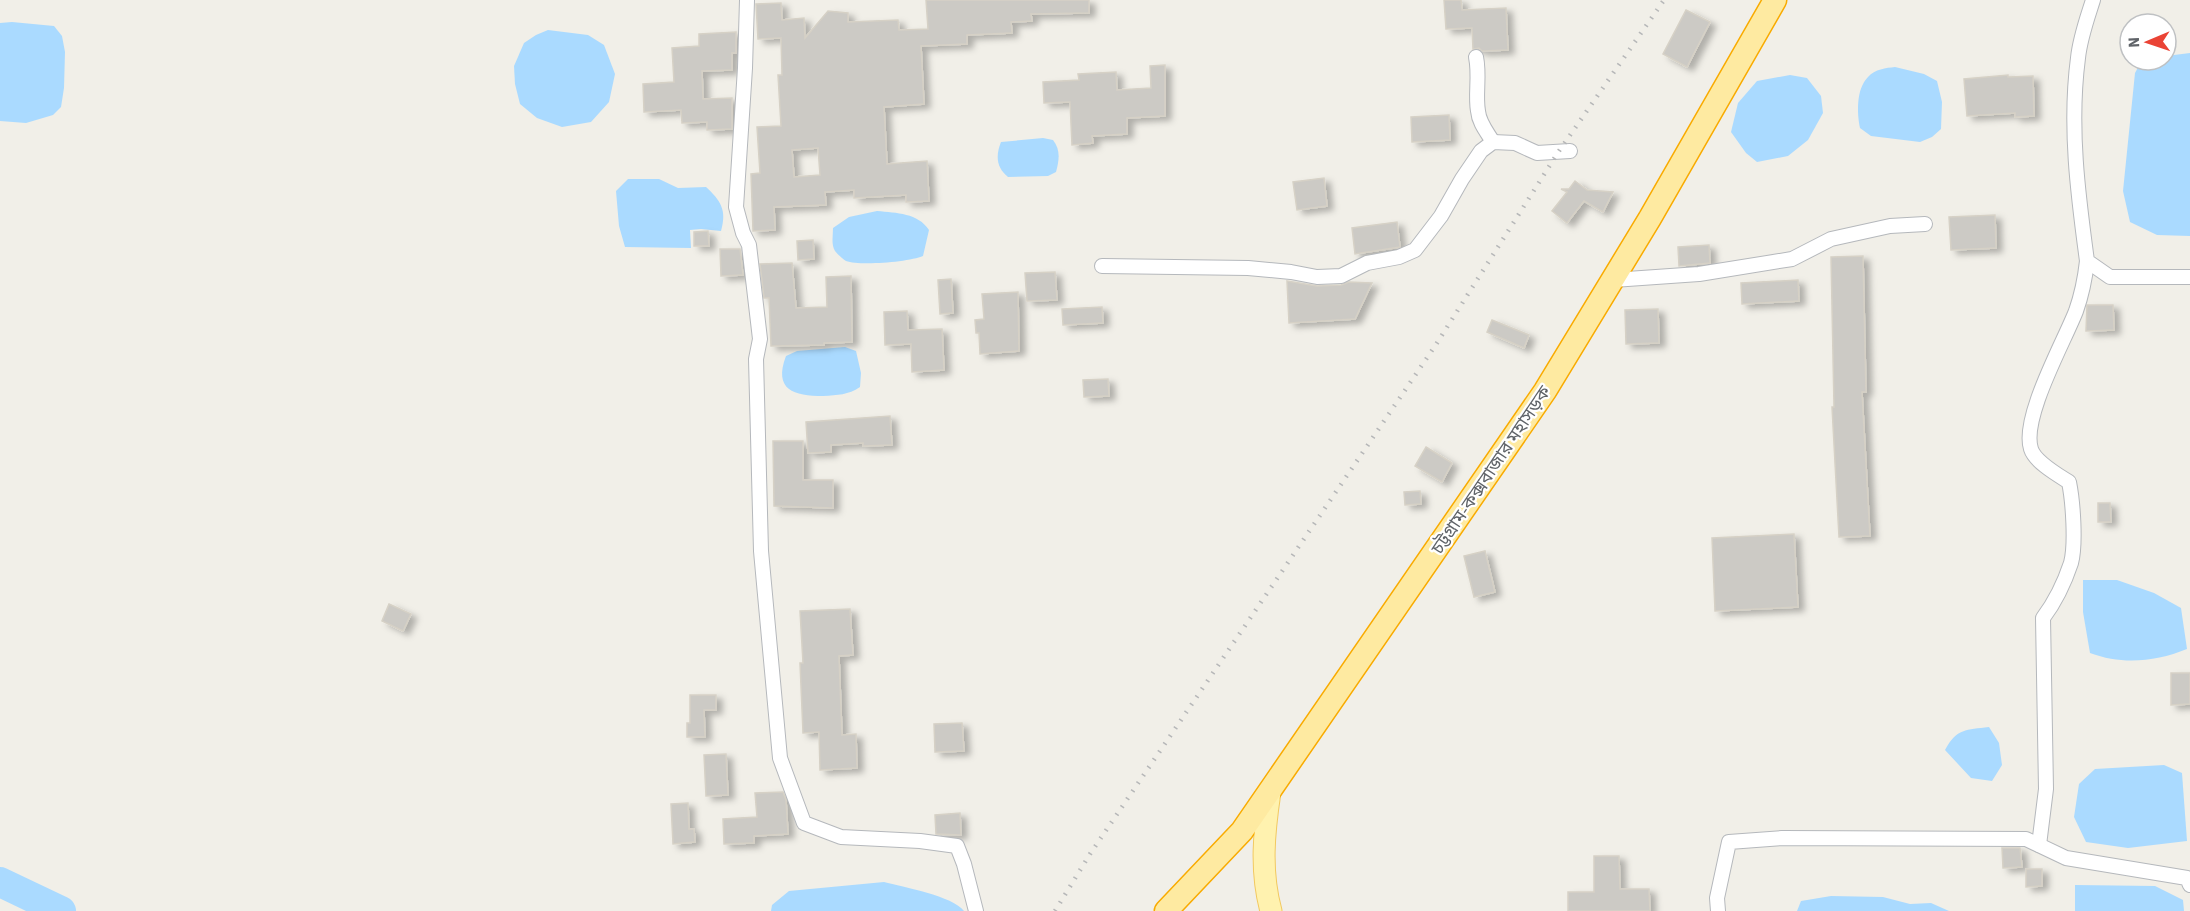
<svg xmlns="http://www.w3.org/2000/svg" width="2190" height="911" viewBox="0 0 2190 911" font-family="'Source Sans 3','Noto Sans Bengali',sans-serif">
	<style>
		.water { fill: #aadaff }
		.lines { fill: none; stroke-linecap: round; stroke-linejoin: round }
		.river { stroke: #aadaff; stroke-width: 30 }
		.building { fill: #cccac5; stroke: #d6d1c6; stroke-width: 1.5; fill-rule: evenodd; filter: url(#shadow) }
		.minor-casing { stroke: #b5b8bc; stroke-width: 16 }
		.primary-casing { stroke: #f2c960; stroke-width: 23 }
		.trunk-casing { stroke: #f9ab00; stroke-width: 25 }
		.minor { stroke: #fff; stroke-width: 14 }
		.primary { stroke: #fff2af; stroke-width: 21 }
		.trunk { stroke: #feeaa1; stroke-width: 22 }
		.rail { stroke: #b6b7b8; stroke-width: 4.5; stroke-dasharray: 1.5 8; stroke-linecap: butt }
		.labels { text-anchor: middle; stroke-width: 4.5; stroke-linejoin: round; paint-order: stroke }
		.street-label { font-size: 18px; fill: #5f6368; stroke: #fff }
	</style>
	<defs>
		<filter id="shadow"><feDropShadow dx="6" dy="4" stdDeviation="3" flood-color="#0004"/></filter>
	</defs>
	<rect width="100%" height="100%" fill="#f1efe8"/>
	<g class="water">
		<path d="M12 22 54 26 62 36 65 52 64 88 61 107 53 115 26 123 0 121V23Z"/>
		<path d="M548 30 588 35 604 45 615 74 609 102 591 122 562 127 537 118 520 104 515 84 514 66 524 43 536 35Z"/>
		<path d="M2190 53V236L2157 235 2130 222 2123 191 2135 73 2142 60H2166V56Z"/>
		<path d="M1895 67 1924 74 1937 81 1942 102 1941 129 1932 137 1920 142 1871 136 1860 128C1857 113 1856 89 1868 77 1875 69 1886 68 1895 67Z"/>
		<path d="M1790 75 1807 78 1821 96 1823 113 1808 140 1788 156 1757 162 1746 153 1731 132 1738 103 1757 81Z"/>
		<path d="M1043 138 1053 140C1061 150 1059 161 1056 172L1048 176 1008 177C997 168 995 157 1001 142Z"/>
		<path d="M628 179H659L678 188 706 187C721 201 727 210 721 231L701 229 690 230 691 248 625 247 619 226 616 191Z"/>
		<path d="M877 211C897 213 918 213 929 230L923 256C909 262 860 266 846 261 843 259 838 255 835 251 831 244 833 236 833 228L849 217Z"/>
		<path d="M845 347 856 351 861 373 860 387C848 395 838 395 823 396 794 396 773 390 786 356L797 351Z"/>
		<path d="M2083 580H2117L2154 593 2181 608 2187 649C2155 662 2122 665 2090 653L2083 612Z"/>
		<path d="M1989 727 1999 743 2002 765 1992 781 1971 778 1945 750C1957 728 1966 730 1989 727Z"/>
		<path d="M2164 765 2182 773 2187 841 2128 848 2086 842 2074 817 2079 784 2095 769Z"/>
		<path d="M884 882C903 887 953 896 964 911H771L772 905 789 891Z"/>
		<path d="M2075 885 2155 886 2183 900 2184 911H2075Z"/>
		<path d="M1831 896 1883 897 1910 904 1931 903 1949 911H1797L1801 901Z"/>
	</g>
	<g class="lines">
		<path class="river" d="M0 882 61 911"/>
	</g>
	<g class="building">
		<path d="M926 0H1089V13L1031 14 1032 21 1011 22 1012 33 967 35V44L921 46 924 104 884 107 887 164 927 161 929 201 906 202V195L854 198V190L825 192 826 205 774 207 775 230 753 231 751 174 760 173 757 127 781 126 778 75H782L781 38 758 39 756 4 781 3 782 20 804 18 805 38 828 11 848 13V22L898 20 899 30 928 29ZM818 148 820 175 794 177 792 150Z"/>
		<path d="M1444 0H1461L1462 10 1506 8 1508 50 1482 51 1479 48 1473 49 1472 28 1446 29Z"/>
		<path d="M1686 10 1710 22 1687 67 1663 54Z"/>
		<path d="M736 32V53H732V70L702 71 703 99 732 98V129L707 130V122L682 123 681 110 644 112 643 84 674 82 672 48 699 46V34Z"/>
		<path d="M1165 65V116L1127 118V134L1092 136 1093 143 1072 145 1070 102 1044 103 1043 82 1079 80 1078 74 1116 72 1117 90 1151 88 1150 66Z"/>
		<path d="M2008 75V77L2033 76 2034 116 2015 117V113L1967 116 1964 79Z"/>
		<path d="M1449 115 1450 140 1412 142 1411 117Z"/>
		<path d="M1324 178 1327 206 1297 210 1293 182Z"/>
		<path d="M1575 181 1587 190 1613 192 1603 212 1584 201 1567 223 1552 211 1567 192 1561 189H1569Z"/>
		<path d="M1995 215 1996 248 1951 250 1949 217Z"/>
		<path d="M1397 222 1400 247 1355 254 1352 228Z"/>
		<path d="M708 231 709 246H694V232Z"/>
		<path d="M813 240 814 259 798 260 797 241Z"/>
		<path d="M1709 245 1710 263 1679 266 1678 247Z"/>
		<path d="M720 249H740L743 275 721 276Z"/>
		<path d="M1863 256 1866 392H1862L1870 536 1839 537 1832 407H1834L1831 257Z"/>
		<path d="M792 263 796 308 827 307 826 277 851 276 852 342 824 343V345L771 346 769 298H764L760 264Z"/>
		<path d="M1055 272 1057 300 1027 301 1025 273Z"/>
		<path d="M951 279 953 313 940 314 938 280Z"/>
		<path d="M1798 280 1799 301 1742 304 1741 283Z"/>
		<path d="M1287 281 1317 286 1341 285 1349 282 1372 283 1355 319 1289 323Z"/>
		<path d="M1018 292 1019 351 980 354 979 333H976L975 320 984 319 982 294Z"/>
		<path d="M2087 305H2113L2114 330 2086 331Z"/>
		<path d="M1102 307 1103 323 1063 325 1062 309Z"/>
		<path d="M1658 309 1659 343 1626 344 1625 310Z"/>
		<path d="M907 311 908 330 942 329 944 370 912 372 911 344 885 345 884 312Z"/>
		<path d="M1492 320 1529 335 1524 348 1487 332Z"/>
		<path d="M1108 379 1109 396 1084 397 1083 380Z"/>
		<path d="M890 416 892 445 863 446V443L831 445V452L808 453 806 422Z"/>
		<path d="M773 441H803V480H833V508L774 506Z"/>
		<path d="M1426 447 1452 463 1442 482 1415 466Z"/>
		<path d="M1420 491 1421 504 1405 505 1404 492Z"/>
		<path d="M2098 503H2110L2111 522H2098Z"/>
		<path d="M1794 534 1798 607 1715 611 1712 538Z"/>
		<path d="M1485 551 1495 592 1474 597 1464 556Z"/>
		<path d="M389 604 411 614 403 631 382 621Z"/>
		<path d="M850 609 853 655 839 656 842 735 856 734 857 768 820 770 819 732 803 733 800 663H803L800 611Z"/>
		<path d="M2171 673H2190V704L2171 705Z"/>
		<path d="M690 695H716V710H704L705 737H687V723H690Z"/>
		<path d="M962 723 964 751 935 752 934 724Z"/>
		<path d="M726 754 728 795 706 796 704 755Z"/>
		<path d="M783 792 786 800 788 834 754 836V843L724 844 723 819 757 817 755 793Z"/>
		<path d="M688 803 689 829H694L695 842 673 844 671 804Z"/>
		<path d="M960 813 961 835 936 834 935 815Z"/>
		<path d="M2002 848H2020L2022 867 2003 868Z"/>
		<path d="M1594 856H1619L1620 889H1649L1650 911H1568V892H1594Z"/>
		<path d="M2026 869H2042V886L2026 887Z"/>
	</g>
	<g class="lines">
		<defs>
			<g id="minor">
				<path d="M747 0 745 68 736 207 743 233 749 245 760 339 756 359 761 551 780 758 804 823 841 837 920 841 957 846 964 864 976 911"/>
				<path d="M2093 0C2087 19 2080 38 2078 58 2069 126 2078 195 2087 261L2110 277H2190"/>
				<path d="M1476 57C1480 76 1475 94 1478 111 1479 123 1487 132 1493 142"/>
				<path d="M1102 266 1248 268 1291 272 1317 277 1341 276 1367 263 1399 257 1415 250 1441 216 1462 179 1481 151 1493 142 1515 143 1537 153 1570 151"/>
				<path d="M1613 280 1699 274 1792 259 1831 239 1890 226 1925 224"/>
				<path d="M2039 845 2046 789 2043 618C2055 602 2065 581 2071 563 2076 544 2073 502 2069 482 2058 475 2035 462 2031 449 2021 418 2064 342 2076 311 2082 294 2085 279 2087 261"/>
				<path d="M1718 911 1717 898 1729 842 1782 838 2026 839 2066 858 2187 878 2190 885"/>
			</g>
			<path id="primary" d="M1270 792C1264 832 1260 871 1271 911"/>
			<path id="trunk" d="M1166 911 1242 831 1545 391 1650 218 1775 0"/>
		</defs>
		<use href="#minor" class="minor-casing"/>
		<use href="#primary" class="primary-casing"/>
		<use href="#trunk" class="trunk-casing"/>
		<use href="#minor" class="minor"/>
		<use href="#primary" class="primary"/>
		<use href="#trunk" class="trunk"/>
		<path class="rail" d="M1055 911 1090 854 1435 346 1559 151 1664 0"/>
	</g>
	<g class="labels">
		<g class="street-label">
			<text transform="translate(1491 470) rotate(-56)" y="6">চট্টগ্রাম-কক্সবাজার মহাসড়ক</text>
		</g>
	</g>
	<g transform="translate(2148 42) rotate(268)"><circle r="28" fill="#ffffff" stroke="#bfc1c3" stroke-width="1.5"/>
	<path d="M0-4.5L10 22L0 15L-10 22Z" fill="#ea4335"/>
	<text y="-9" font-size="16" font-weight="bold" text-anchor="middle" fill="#5f6368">N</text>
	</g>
</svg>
